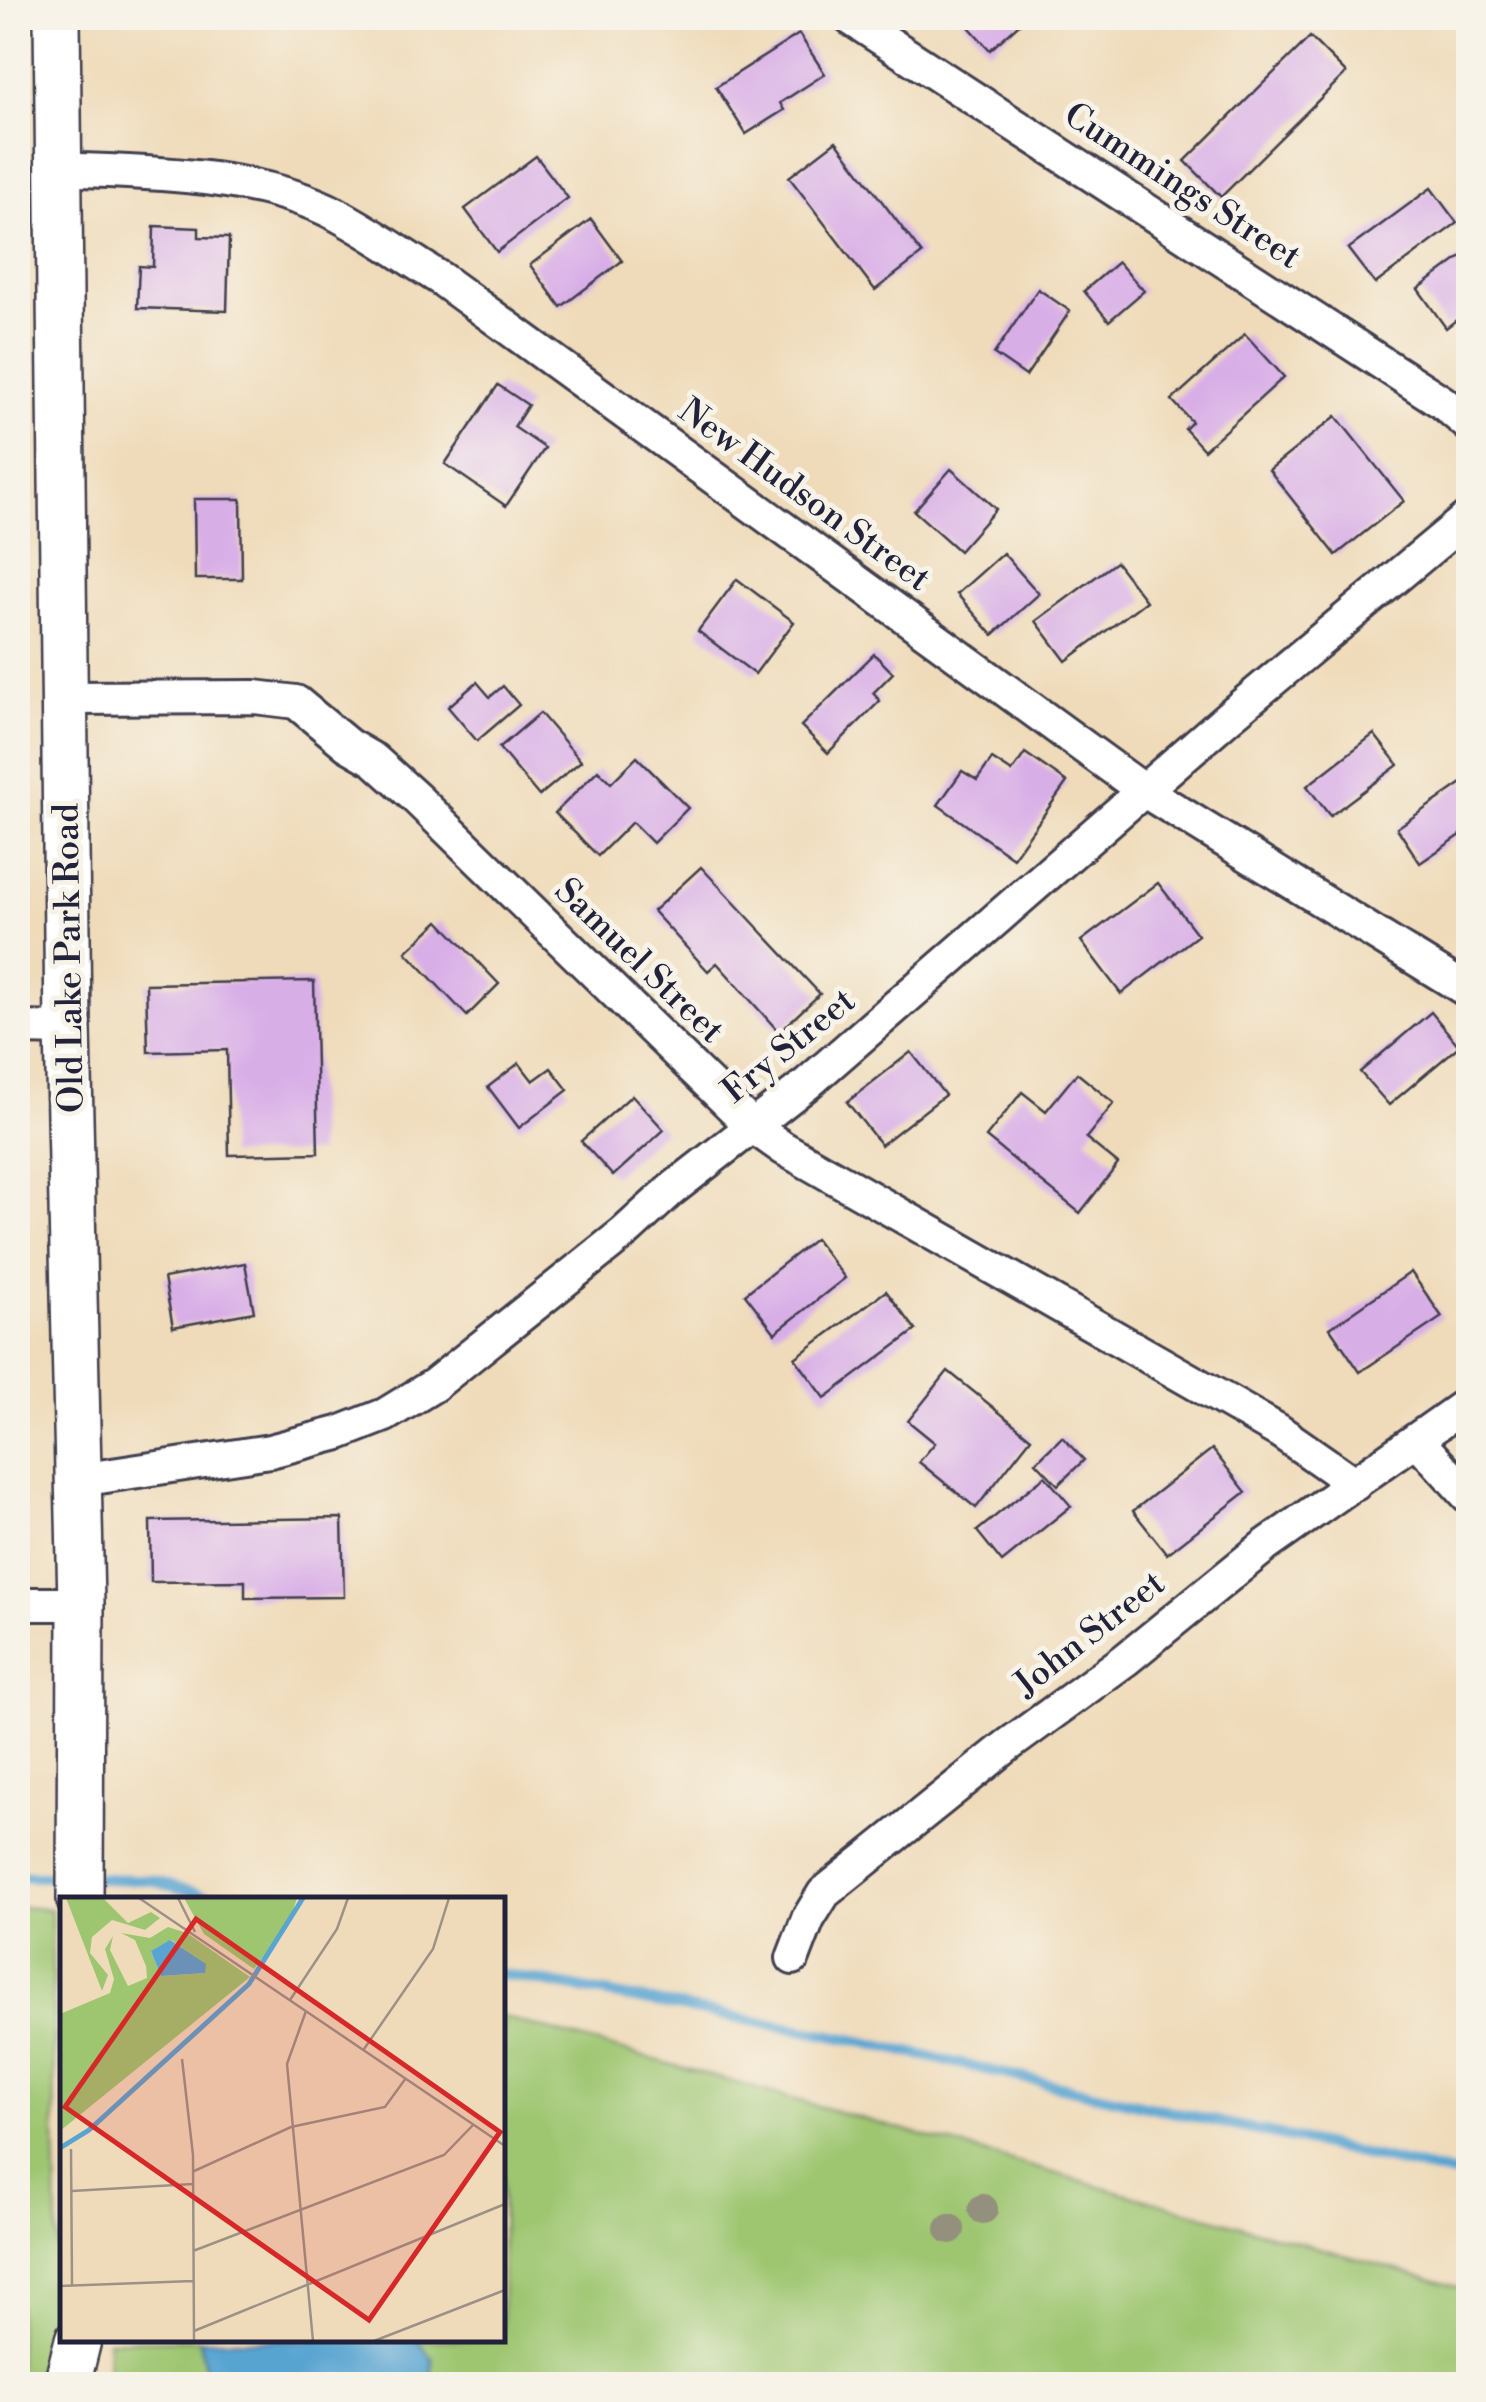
<svg xmlns="http://www.w3.org/2000/svg" width="1486" height="2402" viewBox="0 0 1486 2402" font-family="'Libre Bodoni',serif">
	<style>
		.green { fill: #9ec671; stroke: #607456; stroke-width: 2.5 }
		.water { fill: #59a4d1; stroke: #3e6386; stroke-width: 2.5 }
		.lines { fill: none; stroke-linecap: round; stroke-linejoin: round }
		.stream { stroke: #59a4d1; stroke-width: 11 }
		.building { fill: #d8aee7 }
		.street-casing { stroke: #413e4e; stroke-width: 38 }
		.secondary-casing { stroke: #413e4e; stroke-width: 50 }
		.street { stroke: #fff; stroke-width: 32 }
		.secondary { stroke: #fff; stroke-width: 45 }
		.tree { fill: #93907d }
		.labels { text-anchor: middle; stroke-width: 10; stroke-linejoin: round; paint-order: stroke }
		.street-label { font-size: 35px; fill: #22223b; stroke: #f7f3e8 }
		.inset-river { fill: none; stroke: #59a4d1; stroke-width: 5 }
		.inset-road { fill: none; stroke: #9d9187; stroke-width: 2.5 }
		.view { fill: #d62828; fill-opacity: 0.15; stroke: #d62828; stroke-width: 5 }
		.inset-edge { fill: none; stroke: #22223b; stroke-width: 5 }
	</style>
	<rect width="100%" height="100%" fill="#f7f3e8"/>
	<filter id="ink" filterUnits="userSpaceOnUse"><feTurbulence type="fractalNoise" baseFrequency=".01" numOctaves="2"/><feDisplacementMap in="SourceGraphic" scale="20" xChannelSelector="R" yChannelSelector="G"/><feConvolveMatrix kernelMatrix="1 2 1 2 8 2 1 2 1" color-interpolation-filters="sRGB"/></filter>
	<filter id="wash" filterUnits="userSpaceOnUse"><feTurbulence type="fractalNoise" baseFrequency=".0048" numOctaves="4" result="noise"/><feDisplacementMap in="SourceGraphic" scale="40" xChannelSelector="R" yChannelSelector="G"/><feGaussianBlur stdDeviation="2.25" result="paint"/><feColorMatrix in="noise" values="0 0 0 0 0 0 0 0 0 0 0 0 0 0 0 0 0 1.4 0 .05"/><feComposite in="paint" operator="in"/></filter>
	<g filter="url(#wash)">
		<rect width="100%" height="100%" fill="#efdbba"/>
		<g class="green">
			<path d="M18 1907 51 1909 58 2267 45 2348 31 2384H18Z"/>
			<path d="M503 2017 1468 2290V2384H431L433 2381 421 2344 416 2340H502Z"/>
			<path d="M108 2340H200L208 2384H107Z"/>
		</g>
		<path class="water" d="M200 2340H416L433 2359 431 2384H208Z"/>
		<g class="lines">
			<g class="stream">
				<path d="M18 1876 70 1877"/>
				<path d="M89 1878 151 1880 222 1900"/>
				<path d="M502 1974 850 2039 1468 2178"/>
			</g>
		</g>
		<g id="blocks">
			<g class="building">
				<path d="M961 18H1026L990 50Z"/>
				<path d="M799 34 825 74 780 103 784 110 746 134 716 87Z"/>
				<path d="M1310 37 1346 73 1221 197 1185 161Z"/>
				<path d="M836 141 922 254 875 290 789 177Z"/>
				<path d="M536 156 568 198 497 252 465 209Z"/>
				<path d="M1431 188 1457 223 1375 284 1348 249Z"/>
				<path d="M591 219 622 261 561 307 530 265Z"/>
				<path d="M154 226 199 228V237L229 238 227 311 137 308 139 266 153 267Z"/>
				<path d="M1468 252V311L1446 328 1418 289Z"/>
				<path d="M1118 262 1144 291 1109 321 1084 291Z"/>
				<path d="M1038 289 1070 311 1026 376 994 354Z"/>
				<path d="M1245 334 1284 377 1204 450 1185 429 1192 422 1172 400Z"/>
				<path d="M498 385 528 405 514 427 545 448 506 506 445 464Z"/>
				<path d="M1336 416 1404 501 1336 555 1269 470Z"/>
				<path d="M951 469 996 509 959 551 914 511Z"/>
				<path d="M194 499H241L242 579H195Z"/>
				<path d="M1003 553 1039 594 993 635 957 594Z"/>
				<path d="M1116 562 1146 601 1066 661 1036 621Z"/>
				<path d="M737 579 794 622 755 674 698 631Z"/>
				<path d="M874 654 893 673 873 693 880 701 828 753 801 726Z"/>
				<path d="M477 682 490 697 503 686 519 705 477 741 448 707Z"/>
				<path d="M540 713 581 761 539 796 499 748Z"/>
				<path d="M1374 734 1398 765 1330 816 1307 786Z"/>
				<path d="M1025 753 1067 782 1013 858 938 805 962 771 977 780 992 759 1012 772Z"/>
				<path d="M637 757 688 808 653 843 632 822 598 856 555 813 598 770 611 783Z"/>
				<path d="M1468 779V830L1420 863 1397 828Z"/>
				<path d="M701 867 820 994 779 1032 717 963 708 971 653 911Z"/>
				<path d="M1158 883 1198 935 1121 994 1081 941Z"/>
				<path d="M439 921 499 984 467 1016 406 952Z"/>
				<path d="M314 981 318 1153 229 1155 227 1050 148 1052 146 984Z"/>
				<path d="M1431 1012 1459 1046 1389 1105 1360 1072Z"/>
				<path d="M911 1052 945 1095 881 1145 847 1102Z"/>
				<path d="M519 1063 533 1081 551 1068 568 1090 519 1128 488 1087Z"/>
				<path d="M1077 1073 1114 1103 1086 1138 1118 1164 1080 1213 986 1137 1022 1092 1046 1111Z"/>
				<path d="M632 1095 664 1130 613 1176 581 1141Z"/>
				<path d="M815 1239 845 1278 775 1333 745 1294Z"/>
				<path d="M245 1263 254 1312 173 1327 164 1278Z"/>
				<path d="M1411 1272 1442 1317 1360 1372 1330 1328Z"/>
				<path d="M886 1291 916 1330 825 1398 795 1358Z"/>
				<path d="M948 1371 1031 1438 976 1508 919 1462 935 1443 908 1421Z"/>
				<path d="M1062 1437 1084 1460 1058 1485 1036 1462Z"/>
				<path d="M1212 1449 1246 1492 1167 1554 1133 1511Z"/>
				<path d="M1045 1476 1071 1506 1002 1562 977 1531Z"/>
				<path d="M342 1518 344 1597 245 1598V1581L151 1582 150 1521Z"/>
			</g>
		</g>
	</g>
	<g filter="url(#ink)">
		<use href="#blocks" fill-opacity="0" stroke="#413e4e" stroke-width="2.5"/>
		<g class="lines">
			<defs>
				<g id="street">
					<path d="M850 18 1442 402 1468 424"/>
					<path d="M56 169C145 173 255 172 336 214 372 233 406 257 441 279L1143 790 1468 991"/>
					<path d="M65 698 255 697 296 702 348 745 374 760 416 798 752 1126 783 1148 1279 1431 1355 1484"/>
					<path d="M18 1028 68 1029"/>
					<path d="M1417 1440 1468 1496"/>
					<path d="M79 1480 270 1451 339 1433 385 1415 434 1385 624 1233 671 1190 808 1083 1227 718 1468 517"/>
					<path d="M18 1604H81"/>
					<path d="M793 1958 808 1919 824 1893 1007 1746 1125 1660 1265 1546 1468 1403"/>
				</g>
				<g id="secondary">
					<path d="M57 18 68 1029 81 1604 80 1900"/>
					<path d="M67 2384 78 2340"/>
				</g>
			</defs>
			<use href="#street" class="street-casing"/>
			<use href="#secondary" class="secondary-casing"/>
			<use href="#street" class="street"/>
			<use href="#secondary" class="secondary"/>
		</g>
		<g class="tree">
			<circle cx="983" cy="2209" r="15"/>
			<circle cx="950" cy="2229" r="15"/>
		</g>
	</g>
	<g class="labels">
		<g class="street-label">
			<text transform="translate(1183 185) rotate(33)" y="12">Cummings Street</text>
			<text transform="translate(805 494) rotate(36)" y="12">New Hudson Street</text>
			<text transform="translate(68 958) rotate(-91)" y="12">Old Lake Park Road</text>
			<text transform="translate(640 960) rotate(44)" y="12">Samuel Street</text>
			<text transform="translate(788 1045) rotate(-39)" y="12">Fry Street</text>
			<text transform="translate(1089 1633) rotate(-38)" y="12">John Street</text>
		</g>
	</g>
	<g transform="translate(60 1897)">
		<rect width="445" height="445" fill="#efdbba"/>
		<path d="M6 1H43L68 26 91 15 100 21 85 33 52 23 32 40 30 56 48 78 42 94ZM124 1H237L228 28 194 72 144 37ZM108 30 127 36 190 80 0 234V117L50 96 54 82 45 52 53 39 50 53 68 89 87 81 86 69 75 43 61 36 90 41ZM111 43 145 67V76L101 79 91 54Z" fill="#9ec671" fill-rule="evenodd"/>
		<path d="M110 43 146 67 145 76 101 79 91 54Z" fill="#59a4d1"/>
		<path class="inset-river" d="M0 251 29 233 189 87 243 1"/>
		<path class="inset-road" d="M79 1 445 249M118 1 135 35M230 103 277 32 288 1M246 114 227 167 253 444M304 152 373 52 389 1M122 162 133 258 134 444M11 252 12 389M132 275 231 230 325 210 346 181M12 294 133 287M133 354 384 258 414 227M0 389 133 384M134 434 445 307M314 444 445 393"/>
		<path class="view" d="M136 22 440 235 309 423 5 210Z"/>
		<rect width="445" height="445" class="inset-edge"/>
	</g>
	<rect width="1486" height="2402" fill="none" stroke="#f7f3e8" stroke-width="60"/>
</svg>
